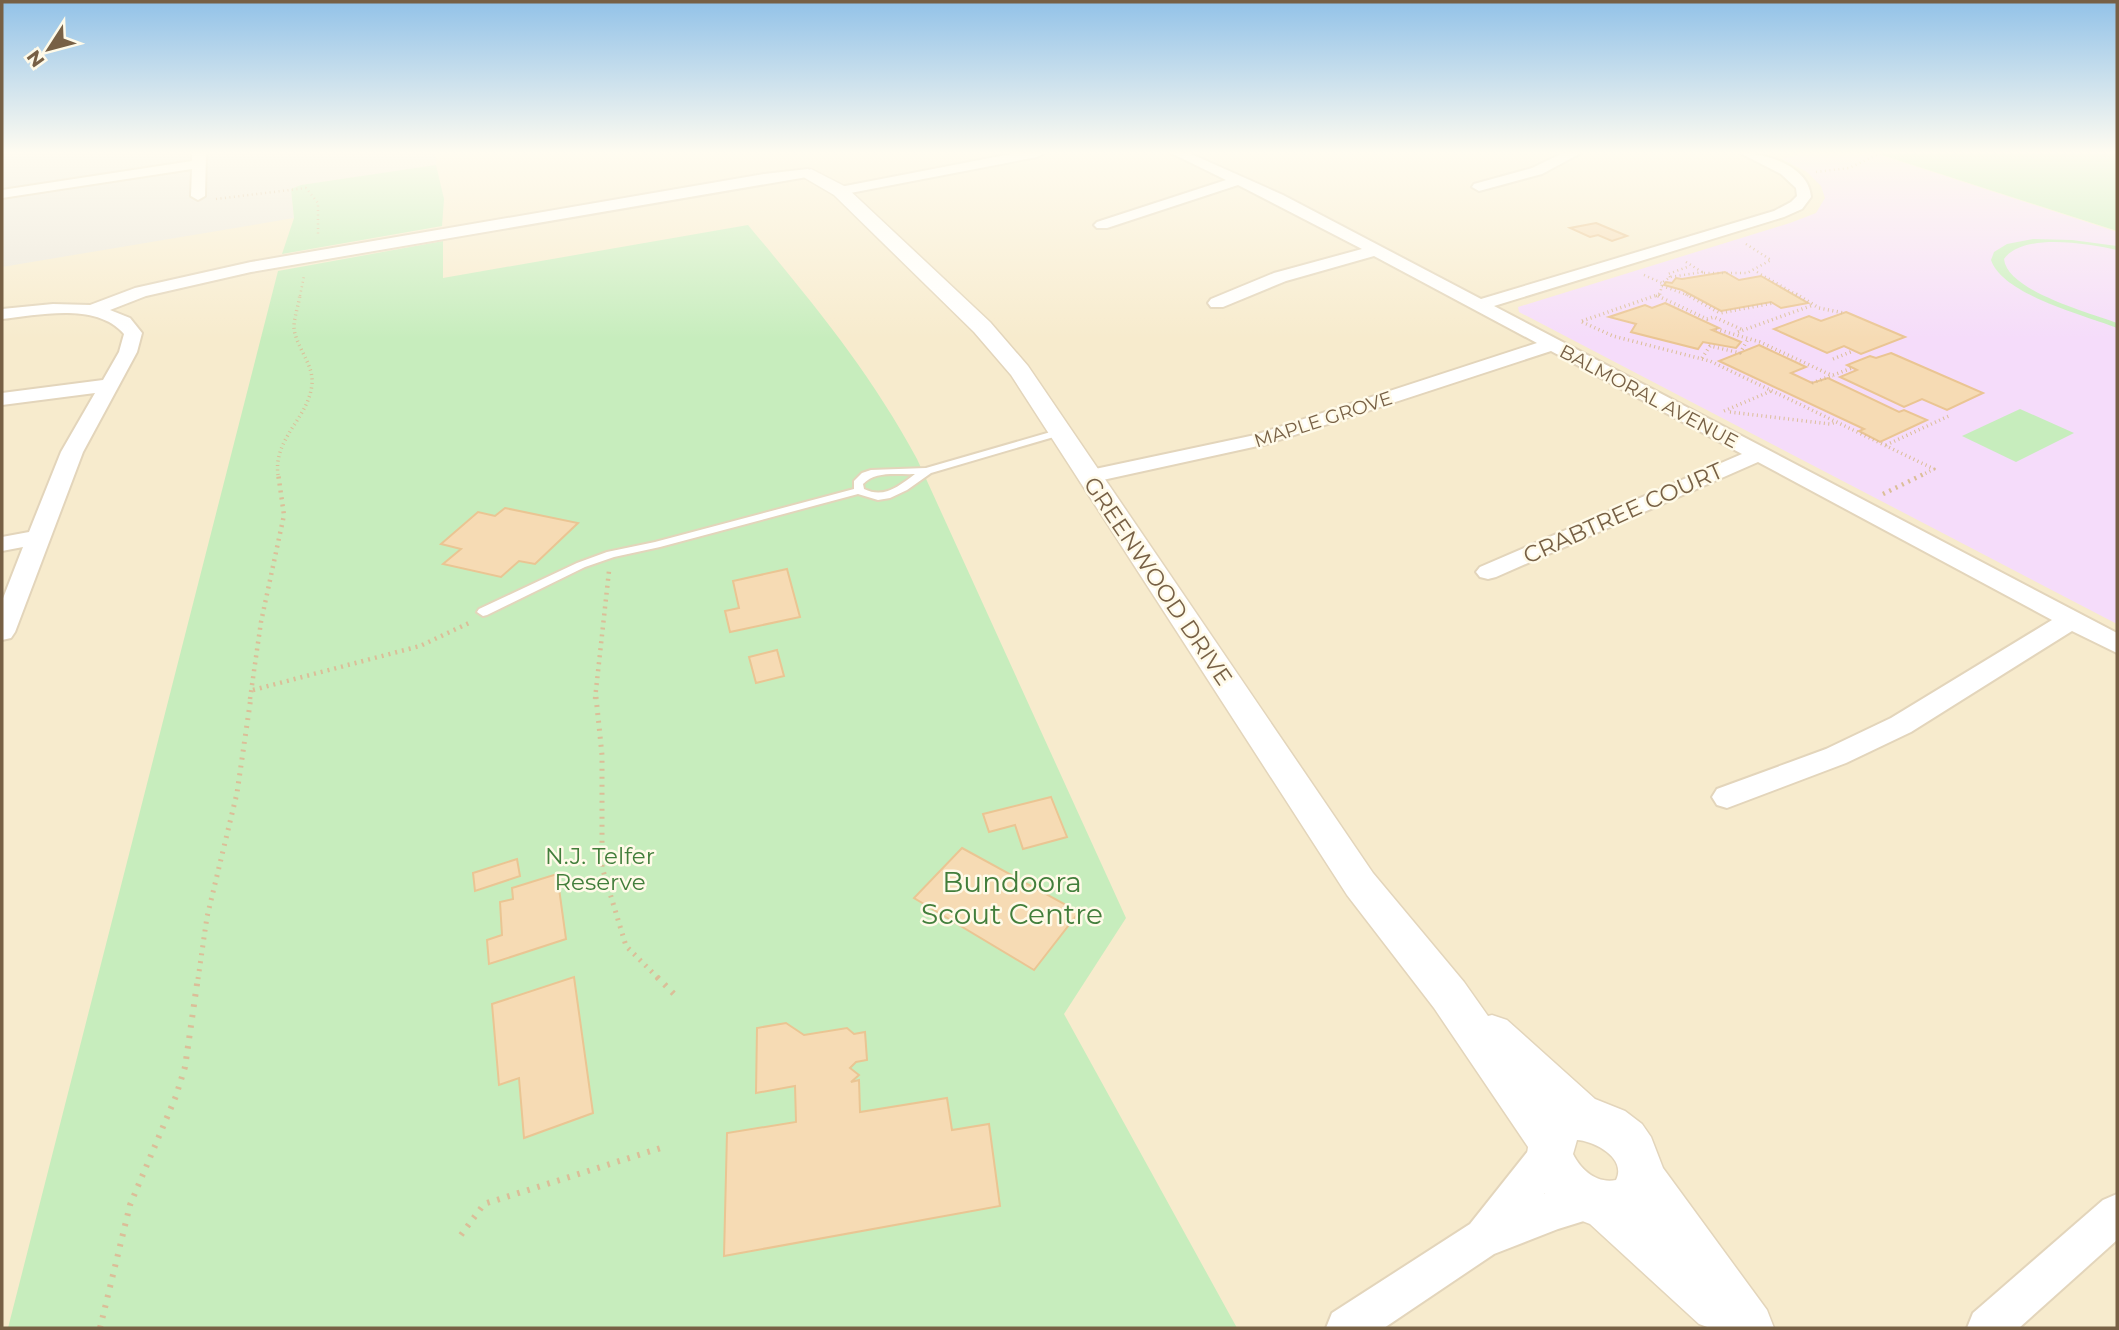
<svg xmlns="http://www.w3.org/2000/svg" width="2119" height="1330" viewBox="0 0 2119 1330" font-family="Montserrat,sans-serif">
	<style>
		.residential { fill: #f7ebcd }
		.industrial { fill: #ece7dc }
		.education { fill: #f5dcfa }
		.green { fill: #c7edbd }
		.building { fill: #f6dbb4; stroke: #eac593; stroke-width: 2 }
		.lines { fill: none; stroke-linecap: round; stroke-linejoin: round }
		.service-casing { stroke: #e3d5bb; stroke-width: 4 }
		.minor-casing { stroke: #e3d5bb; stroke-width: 4 }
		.tertiary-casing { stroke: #e3d5bb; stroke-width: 3 }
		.path-far4 { stroke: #dbbe98; stroke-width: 2.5; stroke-dasharray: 1 3.5; stroke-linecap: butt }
		.path-far3 { stroke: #dbbe98; stroke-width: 3.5; stroke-dasharray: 1 3.5; stroke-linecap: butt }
		.path-far2 { stroke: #dbbe98; stroke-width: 4.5; stroke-dasharray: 2 5; stroke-linecap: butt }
		.path-far1 { stroke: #dbbe98; stroke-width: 5; stroke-dasharray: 2 6; stroke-linecap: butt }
		.path { stroke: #dbbe98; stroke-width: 6; stroke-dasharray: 2.5 8; stroke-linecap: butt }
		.service { fill: #fff; fill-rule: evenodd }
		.minor { fill: #fff; fill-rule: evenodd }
		.tertiary { fill: #fff; fill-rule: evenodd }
		.labels { text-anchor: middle; stroke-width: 5; stroke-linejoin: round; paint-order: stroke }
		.far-street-label { font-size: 19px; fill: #776045; stroke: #fffae8 }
		.street-label { font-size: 23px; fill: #776045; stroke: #fffae8 }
		.park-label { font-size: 23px; fill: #427e3b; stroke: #fffae8 }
		.near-park-label { font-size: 28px; fill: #427e3b; stroke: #fffae8 }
	</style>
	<rect width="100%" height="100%" fill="#fef8df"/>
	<path class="residential" d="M2 153H1876L2117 231V1328H2Z"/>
	<path class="industrial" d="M2 153H436V165L301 185 291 189 294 218 2 267Z"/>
	<path class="education" d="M1803 153H1874L2117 232V624L1519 312 1518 307 1790 223 1816 213 1825 198 1821 186 1807 172 1782 159Z"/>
	<g class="green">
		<path d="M1876 153H2117V231Z"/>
		<path d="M436 165 444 199 442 226 282 254 294 218 291 189 301 185Z"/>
		<path d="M748 225C812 302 869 370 917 459L1126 918 1064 1014 1237 1328H8L278 271 443 241V278Z"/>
		<path d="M2033 239 2072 240 2117 246V250C2089 244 2023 232 2004 259 2007 291 2090 313 2117 323V328C2084 315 2003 295 1991 260L1994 252 2007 244Z"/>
		<path d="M2020 409 2074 433 2016 462 1962 436Z"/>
	</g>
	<g class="building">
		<path d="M1596 223 1627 236 1612 241 1598 235 1590 237 1570 228Z"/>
		<path d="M1725 272 1739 280 1761 276 1808 303 1781 308 1771 302 1721 311 1682 290 1664 285 1666 282 1672 283 1676 278 1682 279Z"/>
		<path d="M1665 303 1719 328 1712 330 1741 342 1736 348 1703 342 1698 349 1631 332 1636 324 1609 317 1645 305 1652 308Z"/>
		<path d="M1846 312 1905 337 1861 354 1844 346 1827 353 1774 329 1809 316 1821 321Z"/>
		<path d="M1759 345 1806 367 1791 373 1812 383 1828 378 1899 412 1904 410 1927 420 1880 442 1859 431 1864 429 1719 361Z"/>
		<path d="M1891 353 1983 393 1947 410 1922 399 1904 407 1840 377 1857 370 1847 365 1870 356 1876 358Z"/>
		<path d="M505 508 578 523 535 564 519 561 501 577 443 564 461 549 441 544 478 512 495 516Z"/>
		<path d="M787 569 800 617 730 632 725 611 739 608 733 581Z"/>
		<path d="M777 650 784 676 756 683 749 657Z"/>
		<path d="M1051 797 1067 837 1023 849 1015 825 989 832 983 814Z"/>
		<path d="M962 848 1079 912 1034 970 914 898Z"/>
		<path d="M517 859 520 876 475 891 473 873Z"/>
		<path d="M557 874 566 939 489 964 487 940 502 935 500 902 513 899 512 888Z"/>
		<path d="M574 977 593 1113 524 1138 519 1078 499 1085 492 1004Z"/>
		<path d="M786 1023 804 1035 847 1028 854 1034 865 1032 867 1060 856 1062 850 1068 859 1075 851 1082 859 1080 860 1112 947 1098 952 1130 989 1124 1000 1206 724 1256 727 1133 796 1122 795 1086 756 1093 757 1028Z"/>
	</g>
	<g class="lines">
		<defs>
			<path id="service" d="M1061 429 1064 430V434L931 473 907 490 890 498 878 500 858 494 660 547 614 557 585 567 487 615 483 616 477 612 479 609 577 563 607 552 655 542 854 489V481L862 473 871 470 926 468ZM915 474C899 486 884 499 864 489L863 484C876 470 898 475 915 474Z"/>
			<g id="minor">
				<path d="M192 153H206L205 196 198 200 191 196 192 169 2 198V190L192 161Z"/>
				<path d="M1016 153H1044L1037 157 840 195 833 191 840 187Z"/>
				<path d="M1171 153H1189L1283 195 1481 299 1774 211 1791 202 1797 196 1796 188 1781 174 1740 153C1766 153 1809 166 1811 197L1802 209 1784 217 1494 306 2117 633V653L2072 631 1911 732 1846 763 1727 808 1717 805 1712 797 1717 789 1826 749 1891 718 2052 620 1758 462 1496 577 1488 579 1480 577 1476 572 1480 567 1742 454 1551 351 1267 444 1089 483 1081 482 1078 477 1081 472 1255 435 1537 343 1374 256 1286 281 1223 307H1211L1208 303 1211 299 1274 273 1362 249 1238 185 1107 228H1097L1094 225 1097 222 1226 180Z"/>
				<path d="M1563 153H1581L1542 174 1479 191 1472 187 1474 184 1532 168Z"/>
				<path d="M808 169 815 173 813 176 251 272 146 296 110 310 130 318 142 333 137 352 83 452 15 632 11 638 2 640V601L23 547 2 551V537L29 532 61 452 95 393 2 405V393L103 380 119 352 124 334C97 302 38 315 2 319V309L53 304 90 305 135 288 251 262 764 174Z"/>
				<path d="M1550 1135 1564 1141 1569 1154 1564 1167 1544 1194 1589 1181 1603 1187 1609 1201 1603 1215 1558 1229 1494 1254 1384 1328H1326L1332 1313 1470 1224 1536 1141Z"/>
				<path d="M2117 1194V1240L2019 1328H1967L1973 1313 2103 1200Z"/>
			</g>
			<path id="tertiary" d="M811 169 846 187 990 322 1028 366 1373 873 1464 982 1488 1016 1492 1015 1507 1020 1595 1099 1625 1111 1642 1124 1651 1137 1663 1168 1767 1310 1774 1328H1710L1699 1324 1590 1224 1567 1215 1551 1203 1540 1187 1533 1171 1527 1154 1528 1147 1434 1008 1347 895 1011 375 974 332 834 195 805 178 802 174ZM1577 1140C1594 1141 1627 1158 1616 1180 1597 1184 1581 1170 1573 1154Z"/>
		</defs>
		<use href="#service" class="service-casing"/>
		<use href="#minor" class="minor-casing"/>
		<use href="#tertiary" class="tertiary-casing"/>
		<g class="path-far4">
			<path d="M1816 172 1849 168 1881 153"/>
			<path d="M216 199 306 188 318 203V236"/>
			<path d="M1686 262 1702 272"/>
			<path d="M1757 272 1799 296"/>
			<path d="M1704 273H1747L1771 260 1746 244"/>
			<path d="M1644 275 1662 283"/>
			<path d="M1670 277 1668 274 1690 266"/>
			<path d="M1662 286 1690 296"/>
			<path d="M300 296 304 276"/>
			<path d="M1656 296 1660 295 1662 283 1670 277 1703 272"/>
		</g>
		<g class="path-far3">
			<path d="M1686 294 1720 313 1773 303"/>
			<path d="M1796 294 1819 308 1844 313"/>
			<path d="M1658 296 1707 319 1714 317 1743 330"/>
			<path d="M1582 321 1660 294"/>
			<path d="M1582 322 1613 336 1710 361 1934 469 1922 475"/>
			<path d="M1716 329 1760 342 1833 376"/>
			<path d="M1738 332 1813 305"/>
			<path d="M1702 358 1710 346 1740 353 1748 339"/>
			<path d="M1833 359 1853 351"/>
			<path d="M1812 383 1852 368"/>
			<path d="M1724 411 1771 391"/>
			<path d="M1730 412 1830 424 1836 422"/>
			<path d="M1886 445 1951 415"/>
			<path d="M278 475C273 438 309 418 312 384 314 364 295 346 294 327 294 317 299 304 300 294"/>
		</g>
		<g class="path-far2">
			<path d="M1883 494 1926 473"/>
			<path d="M253 690 420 646 469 623"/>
			<path d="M250 699 261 622 284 515 278 473"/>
			<path d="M595 699 609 571"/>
		</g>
		<g class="path-far1">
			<path d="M596 697 602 755V867L626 946 659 979"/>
			<path d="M198 979 207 917 237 793 251 697"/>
		</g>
		<g class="path">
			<path d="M657 977 679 999"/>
			<path d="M461 1235 484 1204 667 1146"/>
			<path d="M100 1328 130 1205 176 1096 185 1067 198 977"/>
		</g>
		<use href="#service" class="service"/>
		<use href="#minor" class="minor"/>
		<use href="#tertiary" class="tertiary"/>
	</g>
	<linearGradient id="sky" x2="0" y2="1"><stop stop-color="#92c2e8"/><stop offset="0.45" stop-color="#fffcf1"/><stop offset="1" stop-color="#fffcf1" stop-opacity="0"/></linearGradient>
	<rect width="2119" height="339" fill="url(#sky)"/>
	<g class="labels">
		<g class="far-street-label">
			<text transform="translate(1649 396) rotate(28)" y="7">BALMORAL AVENUE</text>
			<text transform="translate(1323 419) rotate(-18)" y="7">MAPLE GROVE</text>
		</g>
		<g class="street-label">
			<text transform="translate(1623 513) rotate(-24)" y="8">CRABTREE COURT</text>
			<text transform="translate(1158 581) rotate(56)" y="8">GREENWOOD DRIVE</text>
		</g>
		<g class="park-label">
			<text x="600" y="864">N.J. Telfer<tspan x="600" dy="26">Reserve</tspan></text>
		</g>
		<g class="near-park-label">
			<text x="1012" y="892">Bundoora<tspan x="1012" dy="32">Scout Centre</tspan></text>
		</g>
	</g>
	<rect width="2119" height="1330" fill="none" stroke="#776045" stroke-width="7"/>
	<g transform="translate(49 49) rotate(234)" stroke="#fffae8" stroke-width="5" paint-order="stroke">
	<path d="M0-5L12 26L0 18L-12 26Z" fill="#776045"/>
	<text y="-10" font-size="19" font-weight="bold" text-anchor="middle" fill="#776045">N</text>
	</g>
</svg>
